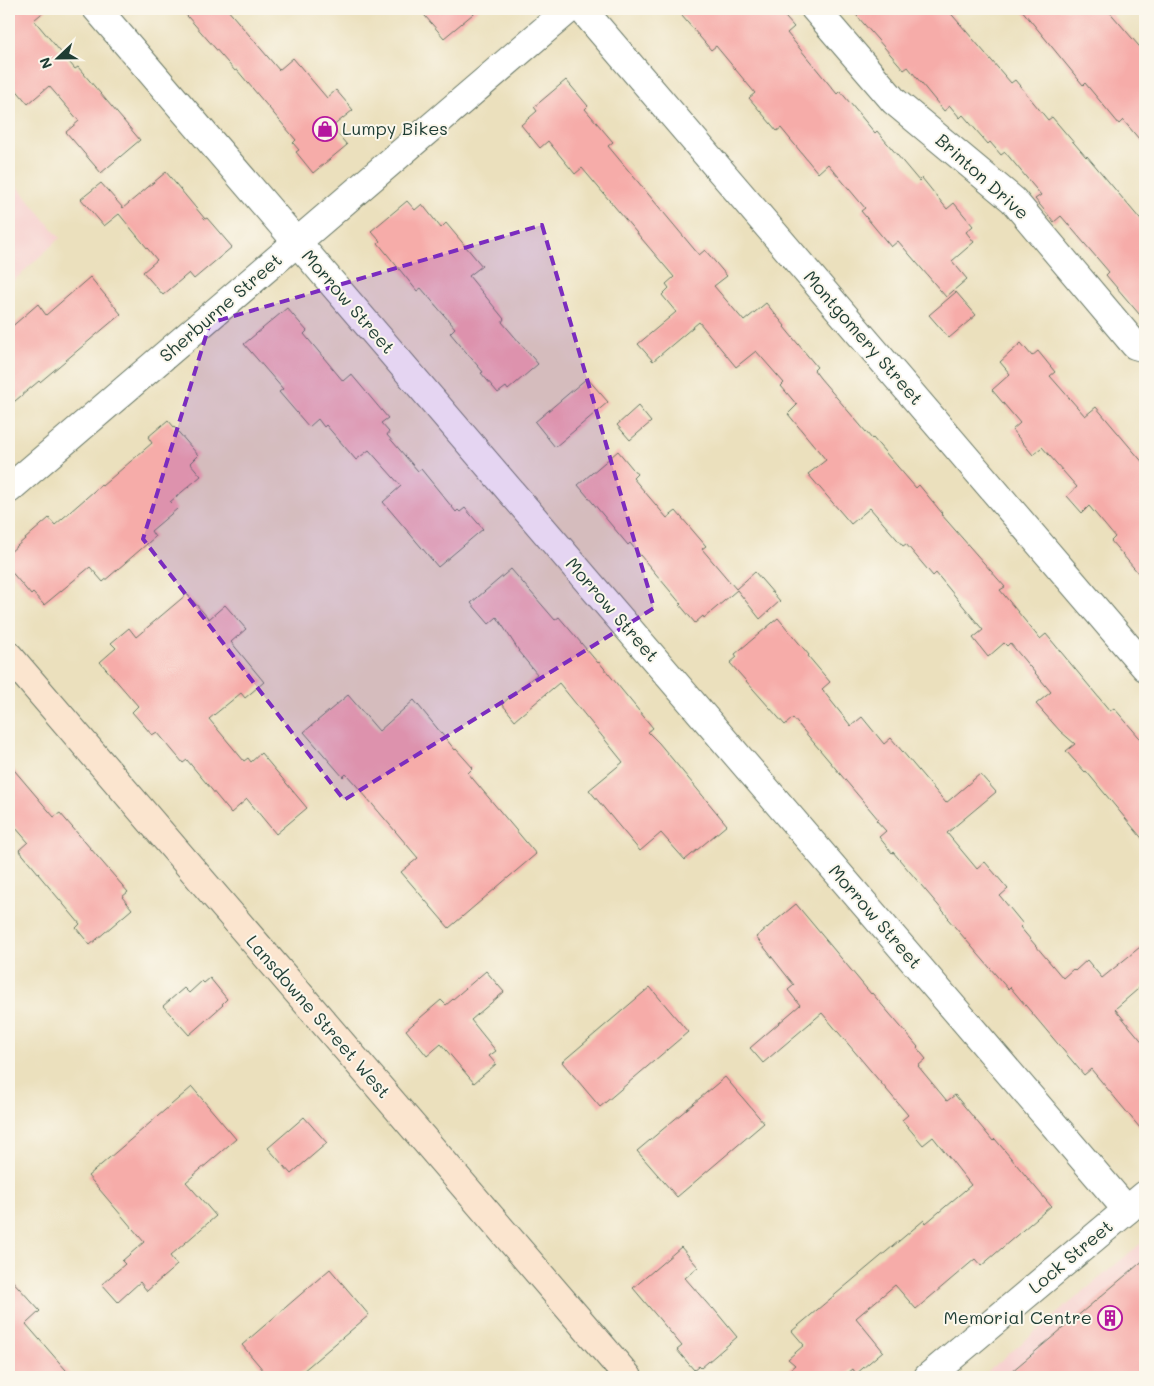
<svg xmlns="http://www.w3.org/2000/svg" width="1154" height="1386" viewBox="0 0 1154 1386" font-family="Mali,sans-serif">
	<style>
		.built { fill: #f7d0cf }
		.building { fill: #f6aca9 }
		.lines { fill: none; stroke-linecap: round; stroke-linejoin: round }
		.minor-casing { stroke: #667664; stroke-width: 30 }
		.secondary-casing { stroke: #667664; stroke-width: 30 }
		.minor { stroke: #fff; stroke-width: 28 }
		.secondary { stroke: #fbe5cf; stroke-width: 28 }
		.marked { fill: #7b2cbf; fill-opacity: 0.2; stroke: #7b2cbf; stroke-width: 4; stroke-dasharray: 10 6; stroke-linejoin: round }
		.labels { text-anchor: middle; stroke-width: 4; stroke-linejoin: round; paint-order: stroke }
		.poi-label { font-size: 18px; fill: #1f3d34; stroke: #fbf7ec; text-anchor: start }
		.street-label { font-size: 18px; fill: #1f3d34; stroke: #fbf7ec }
	</style>
	<rect width="100%" height="100%" fill="#fbf7ec"/>
	<filter id="ink" filterUnits="userSpaceOnUse"><feTurbulence type="fractalNoise" baseFrequency=".02" numOctaves="2"/><feDisplacementMap in="SourceGraphic" scale="10" xChannelSelector="R" yChannelSelector="G"/><feConvolveMatrix kernelMatrix="1 2 1 2 8 2 1 2 1" color-interpolation-filters="sRGB"/></filter>
	<filter id="wash" filterUnits="userSpaceOnUse"><feTurbulence type="fractalNoise" baseFrequency=".0096" numOctaves="4" result="noise"/><feDisplacementMap in="SourceGraphic" scale="20" xChannelSelector="R" yChannelSelector="G"/><feGaussianBlur stdDeviation="1.12" result="paint"/><feColorMatrix in="noise" values="0 0 0 0 0 0 0 0 0 0 0 0 0 0 0 0 0 1.4 0 .05"/><feComposite in="paint" operator="in"/></filter>
	<g filter="url(#wash)">
		<rect width="100%" height="100%" fill="#ebe0bd"/>
		<g class="built">
			<path d="M9 176 60 238 9 285Z"/>
			<path d="M1145 1240V1377H981Z"/>
		</g>
		<g id="blocks">
			<g class="building">
				<path d="M9 9H47L34 20 75 69 78 67 140 140 101 173 66 132 79 121 49 86 28 104 9 81Z"/>
				<path d="M181 9H227L279 70 293 58 327 98 336 90 353 110 332 127 347 145 313 173 296 152 299 150 293 143 296 140 237 70 235 71Z"/>
				<path d="M419 9H479L444 38Z"/>
				<path d="M676 9H778L794 27 787 33 837 94 840 91 875 133 877 131 919 181 922 178 947 209 954 203 973 226 966 232 974 242 952 261 967 279 946 297 898 241 891 247 861 211 865 208 828 164 818 173 781 128 777 131 749 98 755 93 716 46 711 50Z"/>
				<path d="M851 9H947L1011 83 1015 80 1048 120 1052 117 1086 157 1087 156 1145 225V321L1106 275 1109 272 1061 216 1054 222 1035 199 1041 195 1005 152 1001 155 990 142 988 144 963 115 960 118 950 106 944 111 908 67 904 70Z"/>
				<path d="M1021 9H1107L1145 53V146L1123 120 1119 124 1085 83 1083 85Z"/>
				<path d="M566 80 588 106 585 109 613 142 608 146 699 255 705 250 727 276 714 286 744 321 766 303 785 326 784 327 817 367 814 370 820 378 872 439 873 438 916 488 919 485 942 513 941 514 1005 587 1000 590 1040 639 1046 634 1110 711 1114 708 1145 744V842L1086 771 1085 772 1066 751 1075 744 1060 731 1036 704 1051 692 1010 643 1007 646 1004 643 988 657 973 638 983 630 936 573 933 576 906 544 903 546 870 508 851 524 808 474 826 460 788 414 797 405 781 386 784 383 756 351 736 367 699 322 653 361 638 344 676 312 662 295 669 288 666 284 674 277 582 168 575 174 548 141 540 148 521 125 537 111 534 107Z"/>
				<path d="M166 172 205 219 207 218 232 247 194 279 189 273 163 295 143 272 157 260 119 214 104 226 81 199 101 183 123 208Z"/>
				<path d="M407 201 415 210 422 204 441 228 446 223 482 266 469 276 504 319 502 322 538 364 508 390 506 387 498 393 481 373 483 372 450 333 455 328 421 288 417 291 378 243 380 241 371 231Z"/>
				<path d="M90 277 121 314 40 382 39 381 9 406V329L38 304 46 315Z"/>
				<path d="M956 292 976 315 949 338 929 315Z"/>
				<path d="M287 308 307 331 304 334 343 381 351 374 388 418 381 423 389 432 387 435 418 471 421 469 456 512 458 510 460 512 465 508 483 529 438 567 383 502 401 486 369 450 356 460 326 425 324 427 318 419 309 427 279 392 283 389 244 344Z"/>
				<path d="M1021 343 1032 356 1038 351 1055 372 1050 376 1085 416 1096 407 1145 465V581L1111 541 1115 537 1089 506 1082 513 1067 496 1077 487 1042 447 1033 455 1012 430 1020 423 992 390 1010 374 1000 362Z"/>
				<path d="M587 378 608 402 555 447 535 422Z"/>
				<path d="M638 406 651 422 630 440 617 425Z"/>
				<path d="M168 420 198 455 190 463 201 476 170 502 177 509 151 531 155 537 103 582 90 567 44 605 33 593 31 595 9 569V553L49 518 55 525 101 485 102 486 152 443 148 437Z"/>
				<path d="M618 451 637 474 633 478 667 518 676 511 706 546 702 549 736 589 755 572 780 601 760 619 737 590 704 618 703 616 695 623 680 605 681 604 630 543 628 545 578 485Z"/>
				<path d="M511 569 555 620 559 617 598 663 599 662 653 728 648 732 659 743 727 825 685 860 661 833 640 851 589 790 623 762 559 683 515 720 502 704 537 674 518 651H519L497 617 489 624 471 603Z"/>
				<path d="M187 594 209 619 225 605 246 629 231 642 264 682 245 698 241 693 209 719 244 761 248 758 251 762 261 753 307 808 276 834 247 799 231 813 187 760 183 763 157 732 152 735 132 712 138 706 100 662 116 648 111 643 129 628 136 637Z"/>
				<path d="M778 618 809 655 808 656 830 682 822 689 824 691V692L851 726 862 717 884 744 891 738 946 803 980 774 996 792 947 833 977 869 985 862 1008 889 1000 896 1023 924 1020 927 1063 978 1073 969 1075 971 1087 960 1102 978 1145 943V983L1115 1009 1145 1045V1134L1091 1069 1084 1075 1010 987 1008 989 948 919 949 918 893 852 892 853 879 837 886 831 876 820 878 819 793 718 785 725 730 663 737 657 735 654Z"/>
				<path d="M348 695 379 731 414 700 455 750 456 749 473 768 468 773 536 854 449 928 401 872 418 858 356 785 346 774 343 777 304 732Z"/>
				<path d="M9 764 54 817 60 813 128 892 122 897 132 909 90 945 76 928 80 924 38 874H39L19 850 28 842 9 820Z"/>
				<path d="M796 904 871 994 872 993 918 1047 917 1048 926 1059 918 1066 947 1101 955 1095 993 1141 995 1139 1051 1206 981 1266 975 1259 916 1309 895 1285 856 1318 883 1351 856 1374 853 1369 843 1377H781L795 1365 788 1359 804 1345 792 1331 924 1220 926 1223 971 1185 933 1137 923 1145 902 1120 908 1115 822 1013 763 1063 750 1048 800 1005 788 990 794 985 756 937Z"/>
				<path d="M486 971 504 992 471 1020 496 1051 489 1056 496 1064 474 1083 441 1044 427 1056 406 1030 441 1000 446 1005Z"/>
				<path d="M210 978 227 999 222 1004 223 1005 189 1035 163 1006 184 988 189 993 202 981 204 983Z"/>
				<path d="M650 987 688 1032 600 1107 562 1062Z"/>
				<path d="M725 1077 764 1123 677 1197 637 1151Z"/>
				<path d="M192 1087 236 1139 186 1182 216 1216 170 1256 177 1265 147 1291 140 1282 118 1302 102 1284 125 1264 122 1261 144 1242 88 1176Z"/>
				<path d="M304 1117 327 1143 291 1174 268 1148Z"/>
				<path d="M681 1247 698 1267 685 1278 712 1309 713 1308 737 1337 701 1368 699 1366 694 1370 677 1350 682 1346 633 1288Z"/>
				<path d="M1145 1259V1377H1005Z"/>
				<path d="M330 1269 369 1315 296 1377H269L242 1345Z"/>
				<path d="M9 1277 40 1311 26 1324 72 1377H9Z"/>
			</g>
		</g>
	</g>
	<g filter="url(#ink)">
		<use href="#blocks" fill-opacity="0" stroke="#667664" stroke-width="1"/>
		<g class="lines">
			<defs>
				<g id="minor">
					<path d="M97 9 1127 1210"/>
					<path d="M582 9 1145 667"/>
					<path d="M815 9 894 101 1013 200 1135 345 1145 348"/>
					<path d="M9 489 569 9"/>
					<path d="M928 1377 1145 1195"/>
				</g>
				<path id="secondary" d="M9 656 628 1377"/>
			</defs>
			<use href="#minor" class="minor-casing"/>
			<use href="#secondary" class="secondary-casing"/>
			<use href="#minor" class="minor"/>
			<use href="#secondary" class="secondary"/>
		</g>
	</g>
	<path class="marked" d="M542 225 654 608 344 800 143 539 210 323Z"/>
	<defs>
		<symbol id="shop-ring" viewBox="-11 -11 22 22"><circle r="9.5" fill="#fbf7ec" stroke="#b5179e" stroke-width="1.5"/><path d="M-5-2.5h2.3a2.7 3.5 0 0 1 5.4 0H5L5.5 6h-11ZM-1.5-2.5h3a1.5 2.3 0 0 0-3 0Z" fill="#b5179e"/></symbol>
		<symbol id="building-ring" viewBox="-11 -11 22 22"><circle r="9.5" fill="#fbf7ec" stroke="#b5179e" stroke-width="1.5"/><path d="M-4-6H4V6H1V3H-1V6H-4ZM-2.5-4.3h1.7v1.8h-1.7ZM.8-4.3h1.7v1.8H.8ZM-2.5-1h1.7V.8h-1.7ZM.8-1h1.7V.8H.8Z" fill="#b5179e"/></symbol>
	</defs>
	<g fill-rule="evenodd">
		<use href="#shop-ring" x="311" y="115" width="28" height="28"/>
		<use href="#building-ring" x="1096" y="1304" width="28" height="28"/>
	</g>
	<g class="labels">
		<g class="poi-label">
			<text x="342" y="135">Lumpy Bikes</text>
			<text x="1092" y="1324" text-anchor="end">Memorial Centre</text>
		</g>
		<g class="street-label">
			<text transform="translate(982 177) rotate(42)" y="6">Brinton Drive</text>
			<text transform="translate(348 302) rotate(49)" y="6">Morrow Street</text>
			<text transform="translate(221 308) rotate(-41)" y="6">Sherburne Street</text>
			<text transform="translate(863 338) rotate(49)" y="6">Montgomery Street</text>
			<text transform="translate(612 610) rotate(49)" y="6">Morrow Street</text>
			<text transform="translate(875 917) rotate(49)" y="6">Morrow Street</text>
			<text transform="translate(318 1017) rotate(49)" y="6">Lansdowne Street West</text>
			<text transform="translate(1071 1257) rotate(-40)" y="6">Lock Street</text>
		</g>
	</g>
	<rect width="1154" height="1386" fill="none" stroke="#fbf7ec" stroke-width="30"/>
	<g transform="translate(58 58) rotate(248)" stroke="#fbf7ec" stroke-width="4" paint-order="stroke">
	<path d="M0-4L9 19L0 12L-9 19Z" fill="#1f3d34"/>
	<text y="-8" font-size="14" font-weight="bold" text-anchor="middle" fill="#1f3d34">N</text>
	</g>
</svg>
